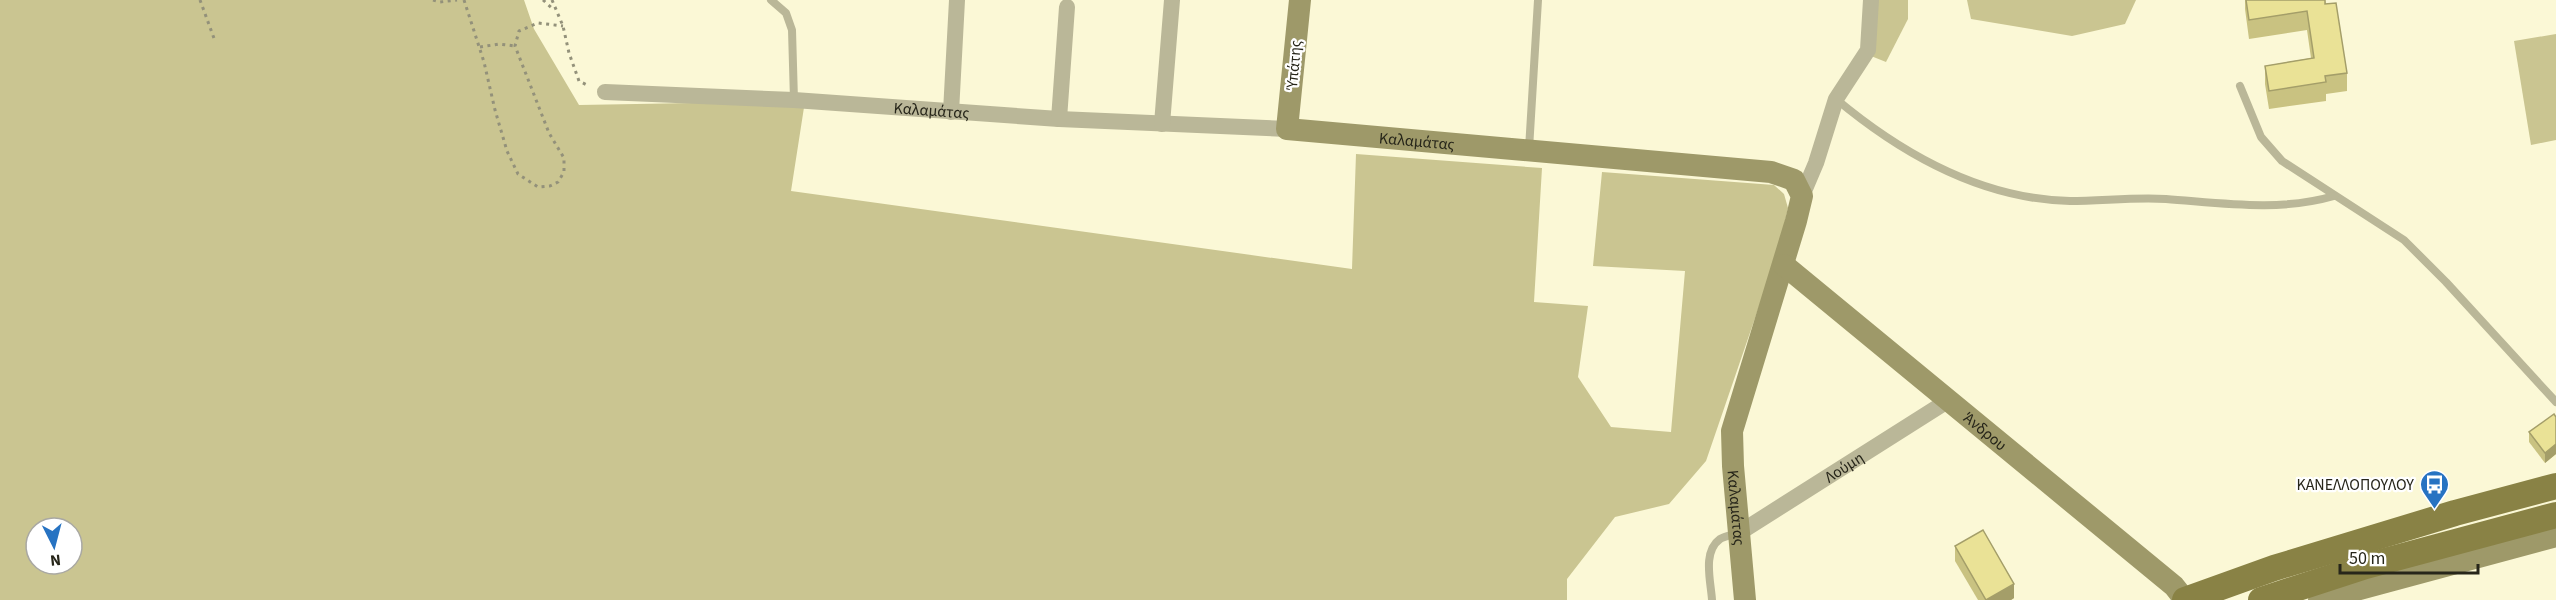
<svg xmlns="http://www.w3.org/2000/svg" width="2556" height="600" viewBox="0 0 2556 600" font-family="'Source Sans 3',sans-serif">
	<style>
		.green { fill: #cac591; fill-rule: evenodd }
		.lines { fill: none; stroke-linecap: round; stroke-linejoin: round }
		.path { stroke: #93917a; stroke-width: 3; stroke-dasharray: 3 4.5; stroke-linecap: butt }
		.lane { stroke: #bab798; stroke-width: 8 }
		.street { stroke: #bab798; stroke-width: 16 }
		.secondary { stroke: #9e9969; stroke-width: 22 }
		.primary { stroke: #898245; stroke-width: 26 }
		.wall { fill: #c9c281 }
		.shaded-wall { fill: #a49e69 }
		.building { fill: #eae296; stroke: #a49e69; stroke-width: 1.5 }
		.labels { text-anchor: middle; stroke-width: 4.5; stroke-linejoin: round; paint-order: stroke }
		.street-label { font-size: 16px; fill: #27261a; stroke: #fff }
		.poi-label { font-size: 16px; fill: #27261a; stroke: #fff; text-anchor: end }
	</style>
	<rect width="100%" height="100%" fill="#fbf8d6"/>
	<g class="green">
		<path d="M0 0H524L534 29 579 105 805 101 791 191 1352 269 1356 154 1542 168 1534 302 1588 306 1578 377 1611 427 1671 432 1685 271 1593 266 1602 172 1774 185 1784 194 1788 208 1778 251 1706 461 1669 504 1615 517 1567 579V600H0ZM36 528H72V564H36Z"/>
		<path d="M1866 0H1908V19L1886 62 1871 56Z"/>
		<path d="M1967 0H2136L2125 24 2072 36 1971 19Z"/>
		<path d="M2556 34V140L2531 145 2514 41Z"/>
	</g>
	<g class="lines">
		<g class="path">
			<path d="M200 0 215 41"/>
			<path d="M433 0 440 2 457 0"/>
			<path d="M464 0 484 62 495 110 507 151 518 174 538 187 550 186 558 182 564 172V158L549 133 515 46 519 31 538 23 563 26"/>
			<path d="M543 0 553 9"/>
			<path d="M552 0 563 26 569 53 579 81 589 86"/>
			<path d="M480 47 499 44 515 46"/>
		</g>
		<g class="lane">
			<path d="M771 0 786 13 792 30 794 100"/>
			<path d="M2240 86 2261 137 2282 161 2404 240 2446 282 2556 402"/>
			<path d="M1836 99C1903 155 1981 199 2070 201 2102 201 2134 197 2166 199 2222 203 2279 212 2334 196"/>
			<path d="M1529 149 1538 0"/>
			<path d="M1712 600C1711 582 1702 552 1720 539 1724 536 1732 535 1738 533"/>
		</g>
		<g class="street">
			<path id="s1" d="M605 92 794 100 1059 119 1287 129"/>
			<path d="M951 112 957 0"/>
			<path d="M1059 119 1067 7"/>
			<path d="M1162 124 1172 0"/>
			<path d="M1802 196 1816 163 1836 99 1868 50 1871 0"/>
			<path id="s2" d="M1739 533 1949 400"/>
		</g>
		<g class="secondary">
			<path id="s3" d="M1300 0 1287 129 1771 172 1794 180 1802 196 1796 221 1732 431 1733 466 1745 600"/>
			<path id="s4" d="M1784 265 2174 586 2185 600"/>
			<path d="M2319 600 2556 536"/>
		</g>
		<g class="primary">
			<path d="M2185 600 2274 568 2455 513 2556 486"/>
			<path d="M2261 600 2366 566 2556 515"/>
		</g>
	</g>
	<g class="wall">
		<path d="M2245 0H2325L2347 73V91L2326 94V101L2269 109 2265 84V66L2311 58 2307 30 2249 39 2245 9Z"/>
		<path d="M2556 417V454L2545 463 2529 442V432Z"/>
		<path d="M1955 546 2014 598 2011 600H1978L1955 561Z"/>
	</g>
	<g class="shaded-wall">
		<path d="M2556 444V454L2545 463V453Z"/>
		<path d="M2014 584V598L2011 600H1986Z"/>
	</g>
	<g class="building">
		<path d="M2246 0H2325V4L2336 3 2347 73 2325 76 2326 82 2269 91 2265 66 2314 58 2307 11 2249 20Z"/>
		<path d="M2554 414 2556 417V444L2545 453 2529 432Z"/>
		<path d="M1983 530 2014 584 1986 600 1955 546Z"/>
	</g>
	<defs>
		<symbol id="bus-pin" viewBox="-11 -11 22 30"><path d="M0 17L-7.5 6A9.5 9.5 0 1 1 7.5 6Z" fill="#2773c2" stroke="#fff"/><path d="M-5-6H5V4H4V6H2V4H-2V6H-4V4H-5ZM-3.5-4V0h7V-4ZM-3.5 1.2v1.5H-2V1.2ZM2 1.2v1.5H3.5V1.2Z" fill="#fff"/></symbol>
	</defs>
	<g fill-rule="evenodd">
		<use href="#bus-pin" x="2418" y="468" width="33" height="45"/>
	</g>
	<g class="labels">
		<g class="street-label">
			<text transform="translate(1293 65) rotate(-85)" y="6">Ύπάτης</text>
			<text dy="6" stroke="none"><textPath href="#s1" startOffset="327">Καλαμάτας</textPath></text>
			<text dy="6" stroke="none"><textPath href="#s3" startOffset="260">Καλαμάτας</textPath></text>
			<text dy="6" stroke="none"><textPath href="#s4" startOffset="261">Άνδρου</textPath></text>
			<text dy="6" stroke="none"><textPath href="#s2" startOffset="124">Λούμη</textPath></text>
			<text dy="6" stroke="none"><textPath href="#s3" startOffset="980">Καλαμάτας</textPath></text>
		</g>
		<g class="poi-label">
			<text x="2414" y="490">ΚΑΝΕΛΛΟΠΟΥΛΟΥ</text>
		</g>
	</g>
	<g transform="translate(54 546) rotate(174)"><circle r="28" fill="#ffffff" stroke="#a9a8a3" stroke-width="1.5"/>
	<path d="M0-4.5L10 22L0 15L-10 22Z" fill="#2773c2"/>
	<text y="-9" font-size="16" font-weight="bold" text-anchor="middle" fill="#27261a">N</text>
	</g>
	<path d="M2340 564v9h138v-9" fill="none" stroke="#27261a" stroke-width="3"/>
	<text x="2349" y="564" font-size="18" fill="#27261a" stroke="#ffffff" stroke-width="4.5" paint-order="stroke">50 m</text>
</svg>
